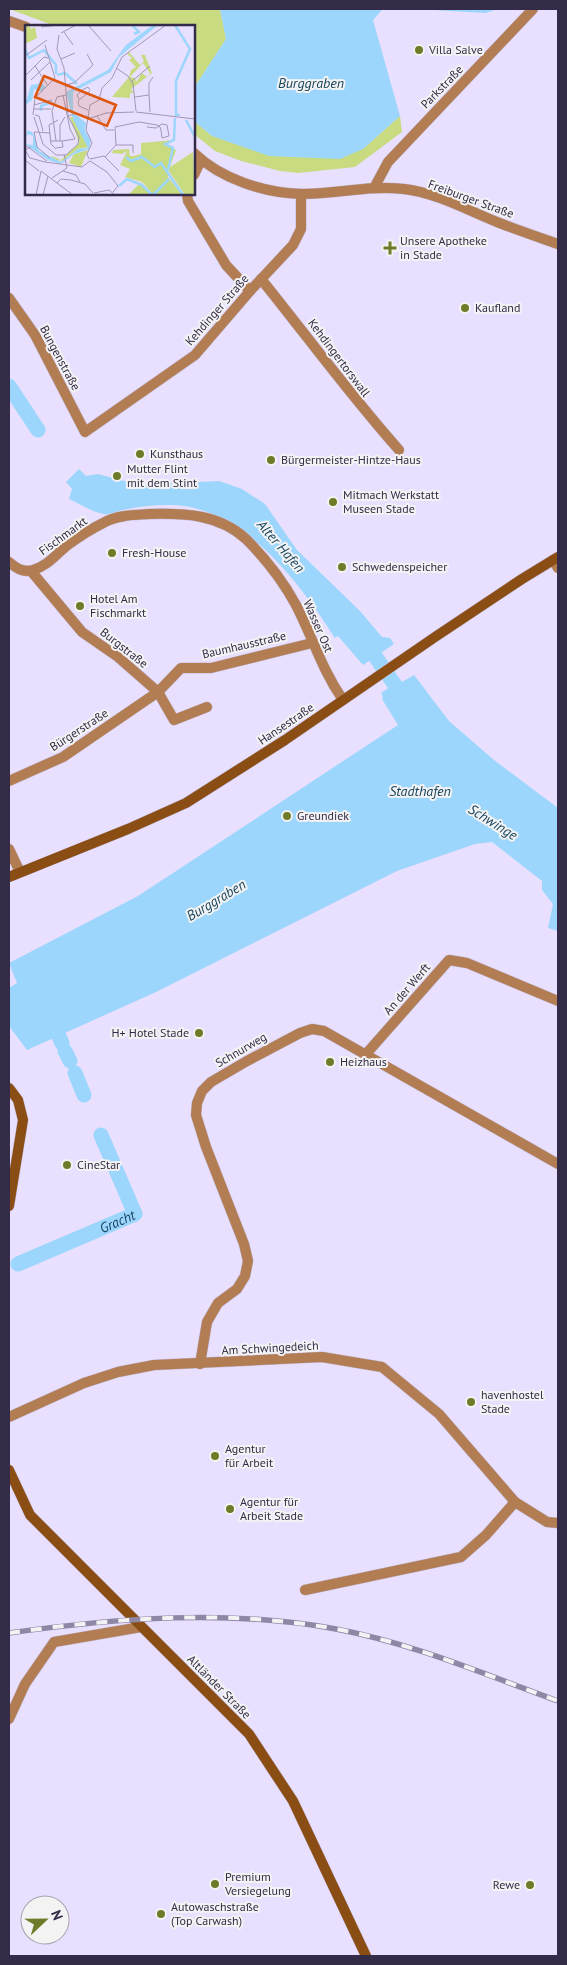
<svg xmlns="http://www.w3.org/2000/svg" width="567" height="1965" viewBox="0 0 567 1965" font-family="'PT Sans',sans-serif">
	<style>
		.green { fill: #c9db80 }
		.water { fill: #9cd6fd }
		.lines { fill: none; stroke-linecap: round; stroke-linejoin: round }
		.canal { stroke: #9cd6fd; stroke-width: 15 }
		.minor-casing { stroke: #c5bcda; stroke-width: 11 }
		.secondary-casing { stroke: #c5bcda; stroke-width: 11 }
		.minor { stroke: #b27d53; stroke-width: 10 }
		.secondary { stroke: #8a4d14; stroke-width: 10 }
		.rail-casing { stroke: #9087a5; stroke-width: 5.5 }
		.rail { stroke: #f3f3f3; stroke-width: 4; stroke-dasharray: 11; stroke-linecap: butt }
		.poi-dot { fill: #6e7c29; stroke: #f3f3f3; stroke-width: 2 }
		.labels { text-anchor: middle; stroke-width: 4; stroke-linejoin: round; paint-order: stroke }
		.poi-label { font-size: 12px; fill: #342b48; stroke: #f3f3f3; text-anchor: start }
		.street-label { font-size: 12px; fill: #342b48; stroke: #f3f3f3 }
		.water-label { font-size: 14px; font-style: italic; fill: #17445e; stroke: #f3f3f3 }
		.inset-river { fill: none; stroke: #9cd6fd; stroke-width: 2.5 }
		.inset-road { fill: none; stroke: #a198b6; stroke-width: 1 }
		.view { fill: #df570f; fill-opacity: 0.15; stroke: #df570f; stroke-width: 2.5 }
		.inset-edge { fill: none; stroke: #342b48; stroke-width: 2.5 }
	</style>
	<rect width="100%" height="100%" fill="#e9e0ff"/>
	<g class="green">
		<path d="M9 9H220L226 39 194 88V26H55Z"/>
		<path d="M400 116 402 132 355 167 298 173 280 171 241 161 215 151 194 134V121L212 136 363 149Z"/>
	</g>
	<g class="water">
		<path d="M220 9H383L373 20 400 116 363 149 340 159 269 156 212 136 194 121V88L226 39Z"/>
		<path d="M415 9H499L485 13Z"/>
		<path d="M79 469 86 476 98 474 139 485 219 481 242 489 265 504 297 550 360 611 382 637 390 638 394 644 363 665 338 636 335 638C299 582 241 504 168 505 152 505 134 507 119 511 114 512 109 515 104 514 92 512 80 504 69 499L72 489 66 482Z"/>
		<path d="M414 675 449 721 494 760 558 808V931L548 928 553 904 542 890V881L492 842 475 844 397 871 156 992 27 1050 9 1026V988L17 983 9 963 138 896 398 725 382 699 383 697 381 693 390 687 393 691 401 686 400 683Z"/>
	</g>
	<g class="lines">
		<g class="canal">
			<path d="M9 386 38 430"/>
			<path d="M364 640 408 704"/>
			<path d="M50 1017 62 1043"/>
			<path d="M65 1051 70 1061"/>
			<path d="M75 1073 84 1095"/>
			<path id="s1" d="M18 1264 135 1214 101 1135"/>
		</g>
		<defs>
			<g id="minor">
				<path d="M9 21 26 27"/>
				<path d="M194 153C221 179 264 193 302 194 336 194 370 185 404 189 437 193 467 210 497 222 517 230 538 237 558 244"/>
				<path d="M194 175 201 160"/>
				<path d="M374 188 388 162 533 9"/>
				<path d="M187 194 188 201 226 265 250 291"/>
				<path d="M261 279C307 336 350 395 399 450"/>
				<path d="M9 298 35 335 85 432 195 355 250 291 293 245 301 229V194"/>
				<path d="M553 560 558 568"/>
				<path d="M9 562C16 568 23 573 33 570 48 566 57 553 69 544 80 536 93 528 105 522 118 515 135 515 149 514 184 513 219 514 246 539 265 558 283 581 296 605 313 638 321 668 343 700"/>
				<path d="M31 571 82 632 118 657 158 692 174 720 207 707"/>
				<path d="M9 781 63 757 158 692 181 668H211L312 643"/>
				<path d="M9 849 20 872"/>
				<path d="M366 1054 449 960 467 963 558 1001"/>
				<path d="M200 1364 207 1322 218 1303 237 1289 245 1276 248 1261 244 1244 206 1147 196 1115 197 1103 202 1091 211 1082 247 1061 300 1033 312 1029 324 1031 558 1164"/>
				<path d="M9 1417 84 1383 118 1372 154 1365 322 1357 382 1367 439 1414 515 1502 547 1522 558 1523"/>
				<path d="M305 1590 461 1557 486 1535 515 1502"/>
				<path d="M9 1719 25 1684 54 1642 141 1627"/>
			</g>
			<g id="secondary">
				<path d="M9 877 128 829 186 803 285 740 435 637 522 579 558 557"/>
				<path d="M9 1088 18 1100 23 1120 9 1206"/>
				<path d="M9 1470 30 1515 249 1734 293 1801 366 1956"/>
			</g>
		</defs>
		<use href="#minor" class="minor-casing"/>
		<use href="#secondary" class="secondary-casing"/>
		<use href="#minor" class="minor"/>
		<use href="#secondary" class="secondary"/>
		<defs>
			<path id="rail" d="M9 1633C117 1618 228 1609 336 1629 412 1643 486 1675 558 1701"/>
		</defs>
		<use href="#rail" class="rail-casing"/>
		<use href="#rail" class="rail"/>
	</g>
	<g class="poi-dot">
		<circle cx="419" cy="50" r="5"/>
		<path d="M387.5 240.5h5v5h5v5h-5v5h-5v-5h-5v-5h5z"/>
		<circle cx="465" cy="308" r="5"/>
		<circle cx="140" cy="454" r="5"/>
		<circle cx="271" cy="460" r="5"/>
		<circle cx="117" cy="476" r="5"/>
		<circle cx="333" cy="502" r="5"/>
		<circle cx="112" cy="553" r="5"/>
		<circle cx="342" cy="567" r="5"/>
		<circle cx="80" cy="606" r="5"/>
		<circle cx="287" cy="816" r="5"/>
		<circle cx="199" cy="1033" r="5"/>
		<circle cx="330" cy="1062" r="5"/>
		<circle cx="67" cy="1165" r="5"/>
		<circle cx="471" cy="1402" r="5"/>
		<circle cx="215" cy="1456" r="5"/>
		<circle cx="230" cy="1509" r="5"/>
		<circle cx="215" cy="1884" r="5"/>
		<circle cx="530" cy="1885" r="5"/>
		<circle cx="161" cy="1914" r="5"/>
	</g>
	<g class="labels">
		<g class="poi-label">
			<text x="429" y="54">Villa Salve</text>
			<text x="400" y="245">Unsere Apotheke<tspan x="400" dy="14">in Stade</tspan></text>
			<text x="475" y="312">Kaufland</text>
			<text x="150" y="458">Kunsthaus</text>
			<text x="281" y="464">Bürgermeister-Hintze-Haus</text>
			<text x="127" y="473">Mutter Flint<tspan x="127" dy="14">mit dem Stint</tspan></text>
			<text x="343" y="499">Mitmach Werkstatt<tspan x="343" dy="14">Museen Stade</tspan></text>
			<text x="122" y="557">Fresh-House</text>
			<text x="352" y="571">Schwedenspeicher</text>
			<text x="90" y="603">Hotel Am<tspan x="90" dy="14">Fischmarkt</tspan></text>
			<text x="297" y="820">Greundiek</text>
			<text x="189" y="1037" text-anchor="end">H+ Hotel Stade</text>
			<text x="340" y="1066">Heizhaus</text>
			<text x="77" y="1169">CineStar</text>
			<text x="481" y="1399">havenhostel<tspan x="481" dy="14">Stade</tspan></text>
			<text x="225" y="1453">Agentur<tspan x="225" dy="14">für Arbeit</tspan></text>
			<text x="240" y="1506">Agentur für<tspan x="240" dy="14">Arbeit Stade</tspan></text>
			<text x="225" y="1881">Premium<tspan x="225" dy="14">Versiegelung</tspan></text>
			<text x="520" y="1889" text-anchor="end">Rewe</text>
			<text x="171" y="1911">Autowaschstraße<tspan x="171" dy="14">(Top Carwash)</tspan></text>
		</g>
		<g class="street-label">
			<text transform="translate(442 87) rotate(-46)" y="4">Parkstraße</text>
			<text transform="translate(471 199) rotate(20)" y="4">Freiburger Straße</text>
			<text transform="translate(217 310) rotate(-49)" y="4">Kehdinger Straße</text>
			<text transform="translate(60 358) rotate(62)" y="4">Bungenstraße</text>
			<text transform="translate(339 358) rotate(53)" y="4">Kehdingertorswall</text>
			<text transform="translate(63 536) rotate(-36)" y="4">Fischmarkt</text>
			<text transform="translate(318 626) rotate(66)" y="4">Wasser Ost</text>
			<text transform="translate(244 645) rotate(-13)" y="4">Baumhausstraße</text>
			<text transform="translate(124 648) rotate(38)" y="4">Burgstraße</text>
			<text transform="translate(286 724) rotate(-34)" y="4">Hansestraße</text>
			<text transform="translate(79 730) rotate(-33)" y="4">Bürgerstraße</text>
			<text transform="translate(407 989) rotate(-49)" y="4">An der Werft</text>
			<text transform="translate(241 1050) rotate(-30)" y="4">Schnurweg</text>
			<text transform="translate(270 1348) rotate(-3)" y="4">Am Schwingedeich</text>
			<text transform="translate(219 1687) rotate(45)" y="4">Altländer Straße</text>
		</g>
		<g class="water-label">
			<text x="311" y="88">Burggraben</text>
			<text transform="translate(281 546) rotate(49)" y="5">Alter Hafen</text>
			<text x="420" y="796">Stadthafen</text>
			<text transform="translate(493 822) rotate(32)" y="5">Schwinge</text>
			<text transform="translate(216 900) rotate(-31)" y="5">Burggraben</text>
			<text dy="5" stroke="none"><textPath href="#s1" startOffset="108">Gracht</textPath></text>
		</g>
	</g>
	<g transform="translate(25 25)">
		<rect width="170" height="170" fill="#e9e0ff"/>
		<path d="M4 0 6 4 10 2 12 13 0 19V1ZM104 27 115 40 119 36 116 30H120L127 48 106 64 109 68H105V73L87 72 104 52 106 45 111 42 104 35 107 33 102 29ZM118 38 125 48 122 52 117 48 111 57 110 53 105 52ZM49 91 65 122 53 124 37 136 26 134 27 131 36 135 54 118 45 92ZM149 115 141 119 151 125 145 142 168 127 170 170H160L143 145V152L157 170 128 169 117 157 100 152 105 144 95 140 102 126 97 129 87 128 88 125 104 124 105 131H109L116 129V118ZM63 125 56 142 44 138 49 129ZM114 159 116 160 126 170H103Z" fill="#c9db80" fill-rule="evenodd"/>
		<path d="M128 0H133L94 32 86 47 48 67V87L61 98 60 106 66 116 64 124 49 129 36 139 23 135 0 119 8 120V111L3 109 0 113 3 105 8 108 14 126 36 137 53 124 63 123 48 94 41 67 83 45 101 20ZM17 52 16 58 21 62 17 67 9 64 7 75 0 80 6 60 13 59Z" fill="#9cd6fd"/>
		<path class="inset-river" d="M107 0 114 7 109 9M150 0 165 24 151 56V90H155M0 24 4 33 19 25 31 40V49M32 50 40 48 52 59M16 86V81L27 77M161 95 170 112M101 132 106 136 117 132 130 142 136 138 158 170M143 145 148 123 140 119 149 115 150 93M94 161 102 154 117 160 127 170M128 170 144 154"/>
		<path class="inset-road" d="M63 0 86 26M16 2 35 0M39 7 48 20M36 8 51 0M20 20 30 53M0 31 22 15M36 34 50 28M10 41 23 61M91 43 103 51 108 59 111 86M0 51 19 32 23 33M6 55 25 37M106 57 125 41M40 60 49 58 68 40 62 29M38 70 45 104M124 70 125 87M110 72 124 70V58L128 52M54 74 52 70 57 65 63 62 65 65M9 80 27 75M8 84H26M63 85 54 81 53 76 65 66M111 87 170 94M8 90 10 73 30 53M10 90 14 91 18 106M43 91 51 88 66 93 81 88 109 87M72 91 81 105H89M9 92 18 119 31 130H41L53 119 54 112 43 91 39 43 32 24 34 10M114 97 132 100 134 101 135 102 136 105 137 113 144 111 142 100 137 99 131 103 122 102M25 108 9 107 12 122 25 133M170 115V159M25 116H37L38 122 31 123M31 116 27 86 32 72 41 70M35 116V100L40 92M37 116 50 114 45 104M0 120 22 136M91 120H108V128M6 122 0 125 5 133 20 137 57 142 65 136M31 124 26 119 24 100 33 95M80 132 91 120 90 102 114 97M64 134 62 129 67 118 61 105 65 80 74 75 77 63 87 53 97 32 141 0M65 134 79 131 94 146M0 135 14 146M65 136 82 147 93 161 88 167M38 146 51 150 55 157M27 153 42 143 39 129M32 158 36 154 46 155 60 159 68 168M69 168 84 165 90 170M11 170 16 146 48 170M18 170 23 151"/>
		<path class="view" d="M19 51 91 80 82 101 10 72Z"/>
		<rect width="170" height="170" class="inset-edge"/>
	</g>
	<rect width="567" height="1965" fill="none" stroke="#342b48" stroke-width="20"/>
	<g transform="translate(45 1920) rotate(68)"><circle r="24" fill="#f3f3f3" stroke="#a7a3af"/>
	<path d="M0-4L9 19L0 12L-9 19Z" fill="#6e7c29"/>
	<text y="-8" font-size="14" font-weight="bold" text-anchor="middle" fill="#342b48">N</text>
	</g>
</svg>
